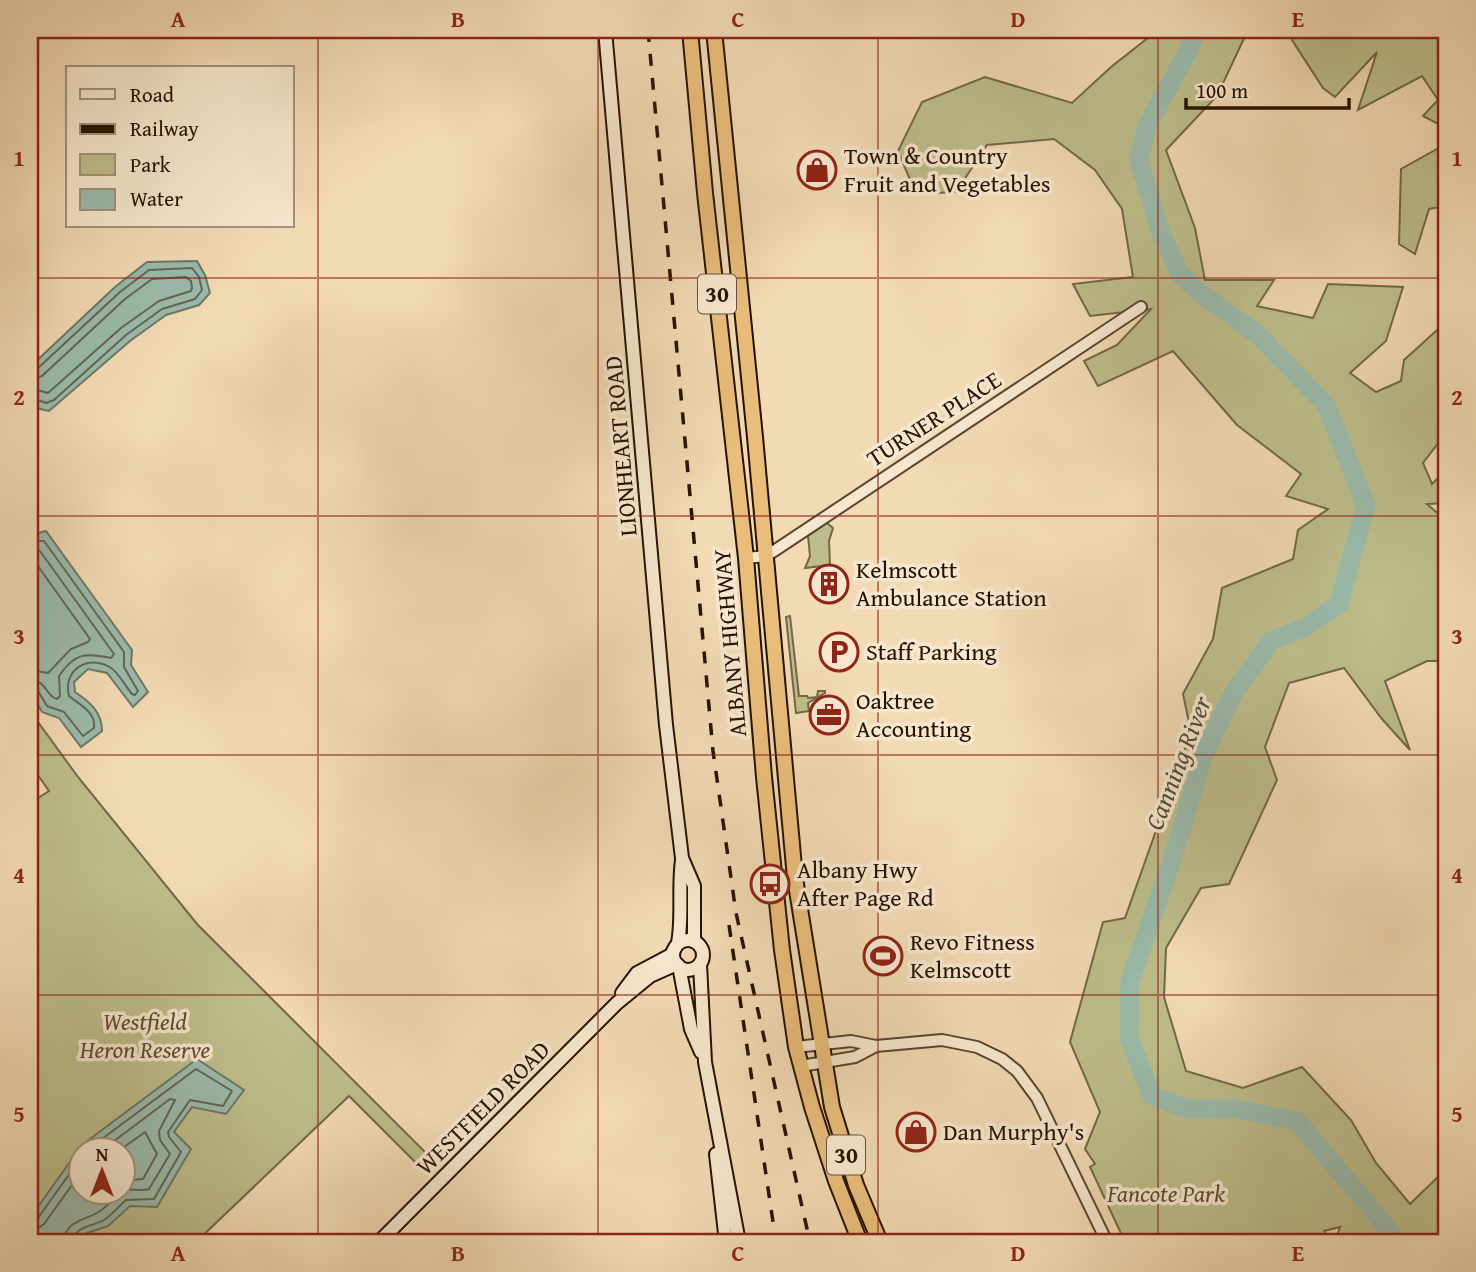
<svg xmlns="http://www.w3.org/2000/svg" width="1476" height="1272" viewBox="0 0 1476 1272" font-family="'Gentium Book Plus',serif">
	<style>
		.green { fill: #bdbe8b; stroke: #726846; stroke-width: 2; fill-rule: evenodd }
		.water { fill: #9bbbac; stroke: #6d7768; stroke-width: 2; fill-rule: evenodd }
		.lines { fill: none; stroke-linecap: round; stroke-linejoin: round }
		.shore { stroke: #616657; stroke-width: 2 }
		.river { stroke: #9bbbac; stroke-width: 19 }
		.tertiary-casing { stroke: #5a442e; stroke-width: 14 }
		.secondary-casing { stroke: #271202; stroke-width: 16 }
		.trunk-casing { stroke: #271202; stroke-width: 18 }
		.tertiary { stroke: #f7e7ce; stroke-width: 10 }
		.secondary { stroke: #f7e7ce; stroke-width: 12 }
		.trunk { stroke: #e9bd7a; stroke-width: 14 }
		.rail { stroke: #271202; stroke-width: 3.5; stroke-dasharray: 12 12; stroke-linecap: butt }
		.grid { fill: none; stroke: #8f2418; stroke-width: 2; stroke-opacity: 0.55 }
		.labels { text-anchor: middle; stroke-width: 7; stroke-linejoin: round; paint-order: stroke }
		.shield { fill: #f7e7ce; stroke: #65523f; stroke-width: 2 }
		.shield-label { font-size: 23px; font-weight: bold; fill: #271202 }
		.poi-label { font-size: 24px; fill: #271202; stroke: #f7e7ce; text-anchor: start }
		.street-label { font-size: 24px; fill: #271202; stroke: #f7e7ce }
		.park-label { font-size: 24px; font-style: italic; fill: #5c4e32; stroke: #f7e7ce }
		.water-label { font-size: 26px; font-style: italic; fill: #504d3e; stroke: #f7e7ce }
		.neatline { fill: none; stroke: #8f2418; stroke-width: 2.5 }
		.grid-label { font-size: 23px; text-anchor: middle; font-weight: bold; fill: #8f2418 }
	</style>
	<rect width="100%" height="100%" fill="#f2dab4"/>
	<filter id="stains"><feTurbulence type="fractalNoise" baseFrequency=".00286" numOctaves="4"/><feColorMatrix values="0 0 0 0 .2 0 0 0 0 .09 0 0 0 0 .02 0 0 0 .5 -.17"/></filter>
	<radialGradient id="worn" r=".72"><stop offset=".6" stop-color="#630" stop-opacity="0"/><stop offset="1" stop-color="#630" stop-opacity=".3"/></radialGradient>
	<g class="green">
		<path d="M1158 30H1248L1217 96 1166 150 1195 228 1205 280H1274L1257 306 1313 318 1328 284 1403 287 1386 341 1350 373 1376 392 1401 381 1404 360 1446 322V433L1423 463 1432 484 1446 470V503L1427 504 1443 518 1445 578 1443 637H1446V661H1427L1385 681 1410 750 1382 719 1344 668 1289 683 1265 747 1277 780 1229 884 1201 888 1166 948 1164 997 1186 1071 1243 1088 1302 1067 1351 1120 1376 1163 1410 1204 1446 1169V1242H1335L1340 1227 1324 1231 1331 1242H1125L1090 1167 1095 1164 1085 1149 1100 1112 1070 1042 1103 922 1125 918 1191 732 1183 694 1213 639 1222 588 1293 559 1298 530 1328 509 1286 496 1301 474 1237 425 1173 351 1098 386 1084 361 1117 345 1151 309 1090 316 1073 284 1133 277 1122 209 1095 170 1054 139 987 145 956 192 916 194 898 151 922 102 985 77 1072 103 1111 67Z"/>
		<path d="M1295 30H1352L1361 37 1369 30H1446V73L1444 76 1446 82V128L1423 116 1438 100 1422 76 1358 110 1377 52 1335 97 1323 88 1292 40Z"/>
		<path d="M1446 144V206L1429 209 1415 254 1399 244 1401 169Z"/>
		<path d="M827 523 833 528 829 541 830 565 805 568 810 556 808 536Z"/>
		<path d="M790 616 799 696H807L808 698 817 697 818 691H825V693L808 703 809 711 796 713 786 617Z"/>
		<path d="M30 711 78 777 197 924 433 1160 424 1171 349 1096 196 1242H30V803L49 791 30 764ZM80 1150H122V1192H80Z"/>
	</g>
	<g class="water">
		<path d="M197 261 205 275 210 293 199 305 166 315 130 341 49 411 36 408 30 401V367L115 287 147 262Z"/>
		<path d="M46 531 132 650 131 665 148 692 133 707 107 673 88 669 74 682 75 692C90 702 102 712 102 731L81 747 59 718 42 712 30 691V535Z"/>
		<path d="M197 1059 244 1090 226 1114 192 1107 174 1132 191 1149 157 1207 130 1206 108 1226 87 1233 77 1242H30V1218L82 1145ZM80 1150H122V1192H80Z"/>
	</g>
	<g class="lines">
		<g class="shore">
			<path d="M30 371 37 369 120 292 149 270 192 268 199 277 202 290 195 299 162 309 126 335 54 400 46 403 30 397"/>
			<path d="M30 380 42 376 125 299 152 279 186 277 191 281 192 288 191 291 159 301 121 328 48 393 30 388"/>
			<path d="M30 541H44L124 652V667L138 691 135 695 132 694C125 686 119 673 111 668 89 653 62 670 69 696 80 705 96 712 94 728L83 736 64 712 47 706 38 691 30 689"/>
			<path d="M30 550 40 551 114 654 111 658C86 653 75 652 59 676L60 696 57 699C45 696 48 681 30 680"/>
			<path d="M30 560 35 562 90 639 88 642 71 649 48 673 30 670"/>
			<path d="M120 1150 145 1132 157 1154 143 1179 122 1181"/>
			<path d="M30 1221 38 1218 80 1159"/>
			<path d="M30 1230 37 1229 44 1224 80 1174"/>
			<path d="M64 1242C65 1220 85 1221 100 1211 110 1205 115 1193 127 1190 134 1189 142 1191 149 1189L170 1154 160 1140 159 1131 175 1100 170 1099 102 1150"/>
			<path d="M73 1242C75 1225 92 1227 104 1220 112 1215 119 1206 126 1200L154 1199 181 1152 169 1137 168 1132 190 1100 223 1106 232 1091 196 1069 87 1150"/>
		</g>
		<path class="river" d="M1196 30 1189 50 1147 126 1139 160 1161 233 1180 274 1195 289 1258 335 1326 405 1366 505 1339 604 1306 627 1271 641 1233 694 1204 754 1173 857 1130 981 1129 1038 1152 1096 1188 1109H1235L1297 1121 1399 1242"/>
		<defs>
			<g id="tertiary">
				<path d="M746 558 766 556 777 549 1141 307"/>
				<path d="M796 1047 851 1041 876 1046 942 1040 977 1047 1002 1059 1017 1071 1037 1098 1107 1242"/>
				<path d="M801 1066 855 1057 876 1046"/>
			</g>
			<g id="secondary">
				<path d="M605 30 666 725 682 858 694 886V941"/>
				<circle cx="688" cy="955" r="15"/>
				<path d="M678 943C683 916 678 888 682 860"/>
				<path d="M700 964 705 1062 739 1242"/>
				<path d="M679 966 691 1029 701 1052"/>
				<path d="M622 993 637 973 671 955 675 948"/>
				<path d="M716 1154 726 1242"/>
				<path d="M379 1242 617 1003 650 976 677 964"/>
			</g>
			<g id="trunk">
				<path d="M690 30 705 193 746 558 764 777 782 950 796 1047 812 1107 836 1181 860 1242"/>
				<path d="M714 30 755 437 795 878 832 1107 856 1185 880 1242"/>
			</g>
		</defs>
		<use href="#tertiary" class="tertiary-casing"/>
		<use href="#secondary" class="secondary-casing"/>
		<use href="#trunk" class="trunk-casing"/>
		<use href="#tertiary" class="tertiary"/>
		<use href="#secondary" class="secondary"/>
		<use href="#trunk" class="trunk"/>
		<g class="rail">
			<path d="M648 30 713 751 736 913 810 1242"/>
			<path d="M729 925 776 1242"/>
		</g>
	</g>
	<path class="grid" d="M318 30V1242M598 30V1242M878 30V1242M1158 30V1242M30 278H1446M30 516H1446M30 755H1446M30 995H1446"/>
	<defs>
		<symbol id="shop-ring" viewBox="-11 -11 22 22"><circle r="9.5" fill="#f7e7ce" stroke="#8f2418" stroke-width="1.5"/><path d="M-5-2.5h2.3a2.7 3.5 0 0 1 5.4 0H5L5.5 6h-11ZM-1.5-2.5h3a1.5 2.3 0 0 0-3 0Z" fill="#8f2418"/></symbol>
		<symbol id="building-ring" viewBox="-11 -11 22 22"><circle r="9.5" fill="#f7e7ce" stroke="#8f2418" stroke-width="1.5"/><path d="M-4-6H4V6H1V3H-1V6H-4ZM-2.5-4.3h1.7v1.8h-1.7ZM.8-4.3h1.7v1.8H.8ZM-2.5-1h1.7V.8h-1.7ZM.8-1h1.7V.8H.8Z" fill="#8f2418"/></symbol>
		<symbol id="parking-ring" viewBox="-11 -11 22 22"><circle r="9.5" fill="#f7e7ce" stroke="#8f2418" stroke-width="1.5"/><path d="M-3.5-5.5H1a3.5 3.5 0 0 1 0 7H-1V5.5H-3.5ZM-1-3.4V-.6H.8a1.4 1.4 0 0 0 0-2.8Z" fill="#8f2418"/></symbol>
		<symbol id="office-ring" viewBox="-11 -11 22 22"><circle r="9.5" fill="#f7e7ce" stroke="#8f2418" stroke-width="1.5"/><path d="M-6-3h4V-5.5h4V-3h4V5H-6ZM-1-4.5V-3h2v-1.5ZM-6 0V1H6V0Z" fill="#8f2418"/></symbol>
		<symbol id="bus-ring" viewBox="-11 -11 22 22"><circle r="9.5" fill="#f7e7ce" stroke="#8f2418" stroke-width="1.5"/><path d="M-5-6H5V4H4V6H2V4H-2V6H-4V4H-5ZM-3.5-4V0h7V-4ZM-3.5 1.2v1.5H-2V1.2ZM2 1.2v1.5H3.5V1.2Z" fill="#8f2418"/></symbol>
		<symbol id="stadium-ring" viewBox="-11 -11 22 22"><circle r="9.5" fill="#f7e7ce" stroke="#8f2418" stroke-width="1.5"/><path d="M0-5a6.5 5 0 1 0 0 10a6.5 5 0 1 0 0-10ZM-3.5-1.8h7v3.6h-7Z" fill="#8f2418"/></symbol>
	</defs>
	<g fill-rule="evenodd">
		<use href="#shop-ring" x="795" y="148" width="44" height="44"/>
		<use href="#building-ring" x="807" y="562" width="44" height="44"/>
		<use href="#parking-ring" x="817" y="630" width="44" height="44"/>
		<use href="#office-ring" x="807" y="693" width="44" height="44"/>
		<use href="#bus-ring" x="748" y="862" width="44" height="44"/>
		<use href="#stadium-ring" x="861" y="934" width="44" height="44"/>
		<use href="#shop-ring" x="894" y="1110" width="44" height="44"/>
	</g>
	<g class="labels">
		<g class="shield">
			<rect x="698" y="274.5" width="38" height="39" rx="5"/>
			<rect x="827" y="1135.5" width="38" height="39" rx="5"/>
		</g>
		<g class="shield-label">
			<text x="717" y="302">30</text>
			<text x="846" y="1163">30</text>
		</g>
		<g class="poi-label">
			<text x="844" y="164">Town &amp; Country<tspan x="844" dy="28">Fruit and Vegetables</tspan></text>
			<text x="856" y="578">Kelmscott<tspan x="856" dy="28">Ambulance Station</tspan></text>
			<text x="866" y="660">Staff Parking</text>
			<text x="856" y="709">Oaktree<tspan x="856" dy="28">Accounting</tspan></text>
			<text x="797" y="878">Albany Hwy<tspan x="797" dy="28">After Page Rd</tspan></text>
			<text x="910" y="950">Revo Fitness<tspan x="910" dy="28">Kelmscott</tspan></text>
			<text x="943" y="1140">Dan Murphy's</text>
		</g>
		<g class="street-label">
			<text transform="translate(934 419) rotate(-33)" y="8">TURNER PLACE</text>
			<text transform="translate(621 446) rotate(-95)" y="8">LIONHEART ROAD</text>
			<text transform="translate(730 643) rotate(-95)" y="8">ALBANY HIGHWAY</text>
			<text transform="translate(483 1108) rotate(-45)" y="8">WESTFIELD ROAD</text>
		</g>
		<g class="park-label">
			<text x="145" y="1030">Westfield<tspan x="145" dy="28">Heron Reserve</tspan></text>
			<text x="1166" y="1202">Fancote Park</text>
		</g>
		<g class="water-label">
			<text transform="translate(1178 763) rotate(-69)" y="9">Canning River</text>
		</g>
	</g>
	<rect width="1476" height="1272" fill="none" stroke="#f2dab4" stroke-width="77"/>
	<rect x="66" y="66" width="228" height="161" fill="#f7e7ce" stroke="#a4927c" stroke-width="2"/>
	<rect x="80" y="89" width="35" height="10" fill="#f7e7ce" stroke="#a4927c" stroke-width="2"/>
	<text x="130" y="102" font-size="21" fill="#271202">Road</text>
	<rect x="80" y="124" width="35" height="10" fill="#271202" stroke="#a4927c" stroke-width="2"/>
	<text x="130" y="136" font-size="21" fill="#271202">Railway</text>
	<rect x="80" y="154" width="35" height="21" fill="#bdbe8b" stroke="#a4927c" stroke-width="2"/>
	<text x="130" y="172" font-size="21" fill="#271202">Park</text>
	<rect x="80" y="189" width="35" height="21" fill="#9bbbac" stroke="#a4927c" stroke-width="2"/>
	<text x="130" y="206" font-size="21" fill="#271202">Water</text>
	<g transform="translate(102 1171)"><circle r="33" fill="#f7e7ce" stroke="#a4927c" stroke-width="2"/>
	<path d="M0-5L12 26L0 18L-12 26Z" fill="#8f2418"/>
	<text y="-10" font-size="19" font-weight="bold" text-anchor="middle" fill="#271202">N</text>
	</g>
	<path d="M1186 98v10h163v-10" fill="none" stroke="#271202" stroke-width="3.5"/>
	<text x="1196" y="98" font-size="21" fill="#271202" stroke="#f7e7ce" stroke-width="5" paint-order="stroke">100 m</text>
	<rect x="38" y="38" width="1400" height="1196" class="neatline"/>
	<g class="grid-label">
		<text x="178" y="27">A</text>
		<text x="458" y="27">B</text>
		<text x="738" y="27">C</text>
		<text x="1018" y="27">D</text>
		<text x="1298" y="27">E</text>
		<text x="19" y="166">1</text>
		<text x="1457" y="166">1</text>
		<text x="19" y="405">2</text>
		<text x="1457" y="405">2</text>
		<text x="19" y="644">3</text>
		<text x="1457" y="644">3</text>
		<text x="19" y="883">4</text>
		<text x="1457" y="883">4</text>
		<text x="19" y="1122">5</text>
		<text x="1457" y="1122">5</text>
		<text x="178" y="1261">A</text>
		<text x="458" y="1261">B</text>
		<text x="738" y="1261">C</text>
		<text x="1018" y="1261">D</text>
		<text x="1298" y="1261">E</text>
	</g>
	<rect width="100%" height="100%" filter="url(#stains)"/>
	<rect width="100%" height="100%" fill="url(#worn)"/>
</svg>
